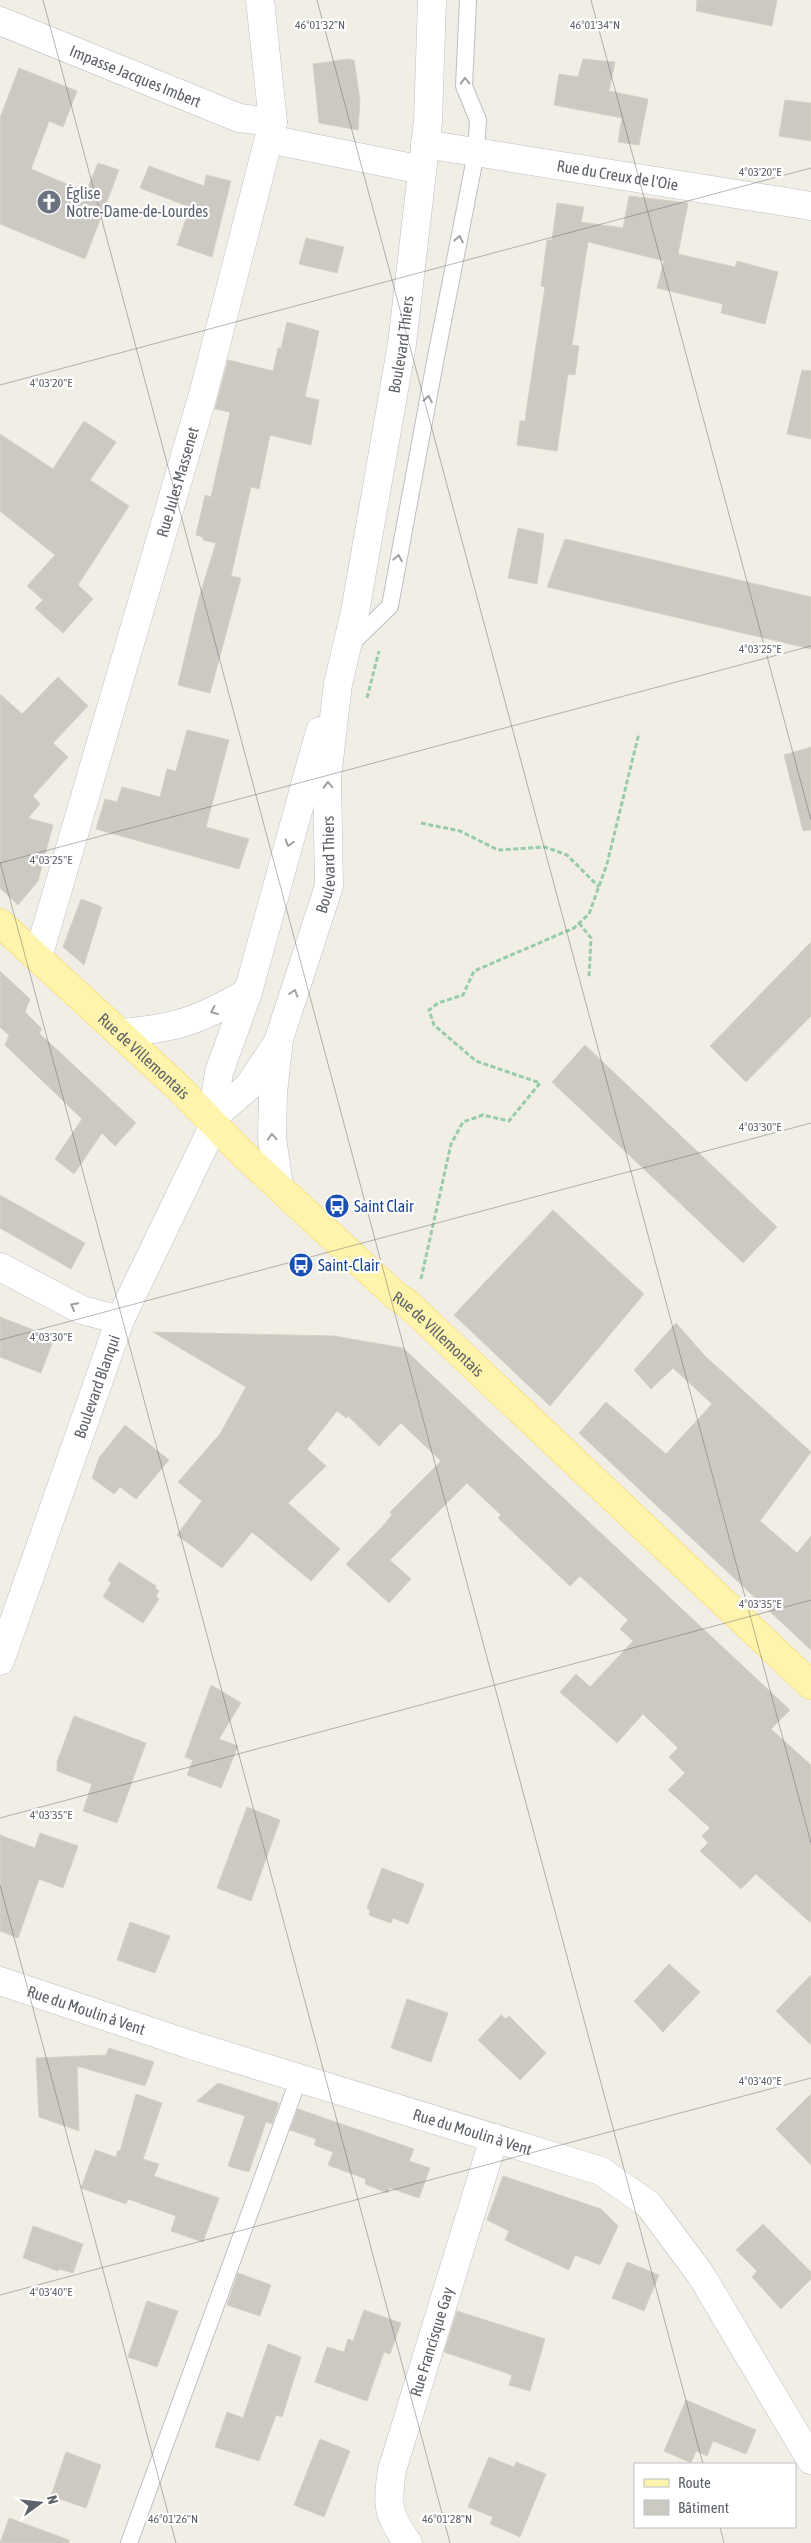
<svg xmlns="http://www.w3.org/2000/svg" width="811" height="2543" viewBox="0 0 811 2543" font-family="'Asap Condensed',sans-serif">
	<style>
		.building { fill: #ccc9c2; stroke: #d7d1c3 }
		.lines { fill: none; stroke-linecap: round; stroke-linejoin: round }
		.lane-casing { stroke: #bdbfc5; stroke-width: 18 }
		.street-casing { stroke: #bdbfc5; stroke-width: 29 }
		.secondary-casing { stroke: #bbbec5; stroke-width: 29 }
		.primary-casing { stroke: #ffd350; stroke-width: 29 }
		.path { stroke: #97cca8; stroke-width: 3; stroke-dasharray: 5 2.5; stroke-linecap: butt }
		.lane { stroke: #fff; stroke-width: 16 }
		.street { stroke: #fff; stroke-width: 28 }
		.secondary { stroke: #fff; stroke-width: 28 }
		.primary { stroke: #fff4ac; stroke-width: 28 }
		.oneway { stroke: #9ea0a4 }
		.ticks { fill: none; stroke: #5d6168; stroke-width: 1; stroke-opacity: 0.45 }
		.labels { text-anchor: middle; stroke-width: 4.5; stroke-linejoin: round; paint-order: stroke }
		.street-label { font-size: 16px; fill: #5d6168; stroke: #fff }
		.worship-label { font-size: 16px; fill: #5b616d; stroke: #fff; text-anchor: start }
		.transit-label { font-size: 16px; fill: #164399; stroke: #fff; text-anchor: start }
		.ticks-label { font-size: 12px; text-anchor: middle; fill: #5d6168; stroke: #fff; stroke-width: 4.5; stroke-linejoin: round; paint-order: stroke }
	</style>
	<rect width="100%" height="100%" fill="#f1efe5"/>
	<g class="building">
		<path d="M697 0H777L772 26 696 11Z"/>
		<path d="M348 59 354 60 360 100 358 130 319 123 313 64Z"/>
		<path d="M583 59 615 62 609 91 648 99 639 145 618 142 622 118 554 105 559 74 578 77Z"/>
		<path d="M19 68 77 91 63 127 49 121 31 169 86 192 98 163 119 170 85 259 0 224V118Z"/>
		<path d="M785 100 811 103V141L779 136Z"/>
		<path d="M149 166 204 186 206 175 231 181 212 257 177 245 190 207 140 188Z"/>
		<path d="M629 196 688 203 678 254 735 267 737 261 778 272 765 324 721 313 723 304 657 288 664 261 588 242 572 345 579 346 575 375 568 374 557 451 517 445 520 421H525L528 399 545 287 541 286 547 240H552L557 203 584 207 581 222 623 228Z"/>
		<path d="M306 238 344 247 337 273 299 264Z"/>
		<path d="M287 322 319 331 305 397 319 400 311 445 270 435 259 489 251 487 231 576 241 578 210 693 178 685 199 598 216 543 203 540V537L196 535 205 495 211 497 230 412 215 409 228 360 273 371 278 348H281Z"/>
		<path d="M802 370 811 371V439L787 434Z"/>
		<path d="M84 421 116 442 90 480 129 506 78 585 93 599 63 633 35 608 43 600 27 586 55 555 0 511V434L53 469Z"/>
		<path d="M518 528 544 534 537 584 508 578Z"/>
		<path d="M565 539 811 597V649L547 587Z"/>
		<path d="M58 677 88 706 53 743 68 757 33 796 40 804 28 818 53 825 38 881 18 905 0 888V694L22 714Z"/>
		<path d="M187 730 229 740 206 827 249 839 239 869 96 829 105 799 117 802 122 787 160 797 167 769 176 771Z"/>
		<path d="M811 747V830L803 831 784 755Z"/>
		<path d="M81 899 102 907 84 965 63 947Z"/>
		<path d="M811 942V1016L746 1082 710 1046Z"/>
		<path d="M0 971 30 999 25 1012 42 1029 39 1033 136 1123 115 1146 102 1133 74 1174 55 1159 82 1119 5 1045 9 1035 0 1027Z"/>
		<path d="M585 1045 777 1227 743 1263 552 1082Z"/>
		<path d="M0 1195 85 1243 71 1269 0 1228Z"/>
		<path d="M553 1210 644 1294 550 1406 454 1315Z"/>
		<path d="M0 1317 54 1338 41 1373 0 1357Z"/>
		<path d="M676 1323 705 1356 811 1452 760 1521 797 1553 811 1536V1650L579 1433 606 1402 666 1454 712 1404 673 1368 651 1389 634 1370Z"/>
		<path d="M153 1332 334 1336 403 1348 790 1710 771 1729 811 1765V1923L756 1874 741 1889 700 1851 708 1843 702 1836 710 1828 668 1790 685 1773 669 1757 678 1748 643 1714 617 1743 560 1692 576 1674 590 1687 633 1641 620 1629 628 1620 580 1576 570 1586 498 1518 501 1515 467 1483 390 1560 411 1579 389 1603 346 1564 381 1528 392 1515 390 1512 441 1461 401 1423 379 1446 348 1416 346 1418 337 1411 307 1449 326 1466 288 1503 340 1549 311 1581 252 1532 222 1568 177 1535 202 1501 178 1482 220 1434 246 1387Z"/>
		<path d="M125 1425 169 1460 136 1499 120 1487 114 1494 92 1478 99 1458Z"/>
		<path d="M119 1562 156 1586 155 1588 159 1591 156 1596 159 1599 143 1623 103 1597 111 1583 108 1580Z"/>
		<path d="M211 1685 241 1703 219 1739 238 1746 221 1788 187 1775 193 1760 185 1757Z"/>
		<path d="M74 1716 146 1743 117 1823 83 1811 92 1784 57 1771V1762Z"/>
		<path d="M247 1807 280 1820 251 1901 217 1888Z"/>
		<path d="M40 1833 78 1846 63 1888 39 1879 18 1938 0 1931V1835L35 1848Z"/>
		<path d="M382 1868 424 1884 408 1924 393 1918 391 1923 369 1915 370 1910 367 1908Z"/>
		<path d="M130 1922 170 1936 155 1973 117 1960Z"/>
		<path d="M669 1964 700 1992 663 2032 634 2001Z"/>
		<path d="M811 1975V2045L776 2011Z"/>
		<path d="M407 1999 448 2013 431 2062 391 2048Z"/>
		<path d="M501 2015 506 2019 509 2016 546 2053 520 2080 478 2040Z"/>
		<path d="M109 2048 154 2062 145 2086 77 2066 79 2131 39 2117 36 2058 106 2055Z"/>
		<path d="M218 2083 279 2103 272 2124 266 2122 249 2172 228 2166 245 2116 197 2101Z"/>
		<path d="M136 2094 162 2103 143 2159 159 2164 154 2176 219 2198 203 2242 171 2231 176 2216 128 2199 126 2204 81 2188 95 2150 116 2157 118 2150 120 2151Z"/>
		<path d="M811 2094V2165L776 2129Z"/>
		<path d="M298 2109 414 2149 409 2161 430 2168 419 2198 390 2188 387 2193 365 2184 366 2179 328 2165 333 2152 314 2145 316 2139 290 2130Z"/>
		<path d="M503 2176 601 2209 618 2226 600 2265 575 2255 569 2270 505 2240 509 2231 487 2220Z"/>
		<path d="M763 2224 811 2272V2279L781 2309 752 2277 757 2271 736 2250Z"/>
		<path d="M33 2226 83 2244 73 2273 59 2269 58 2271 23 2258Z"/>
		<path d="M627 2262 659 2275 644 2311 612 2298Z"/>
		<path d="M238 2273 271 2285 260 2316 227 2305Z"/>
		<path d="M147 2301 178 2311 157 2367 128 2357Z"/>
		<path d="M364 2310 401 2323 390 2354 384 2352 367 2401 315 2382 327 2347 344 2352 348 2339 353 2341Z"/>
		<path d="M457 2311 545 2339 530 2391 509 2385 512 2375 444 2352Z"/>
		<path d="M268 2344 301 2357 282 2417 276 2415 259 2461 215 2447 227 2412 243 2418Z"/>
		<path d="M686 2400 756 2430 746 2454 713 2441 707 2456 696 2451 691 2463 664 2451Z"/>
		<path d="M320 2439 350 2451 324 2517 294 2505Z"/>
		<path d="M66 2452 101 2465 86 2508 51 2496Z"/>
		<path d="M489 2457 514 2467 516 2462 546 2474 520 2537 490 2524 493 2517 468 2507Z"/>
		<path d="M9 2518 69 2540V2543H0Z"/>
	</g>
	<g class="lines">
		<defs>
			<g id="lane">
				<path d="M350 645 390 606 435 362 476 153 478 120 464 86 468 0"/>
				<path d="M129 2543 299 2078"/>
			</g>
			<g id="street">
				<path id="s1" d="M0 21 239 118 273 122"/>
				<path d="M269 139 422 170"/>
				<path id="s2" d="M425 144 811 206"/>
				<path id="s3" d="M38 957 204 391 273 122 260 0"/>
				<path id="s4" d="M0 1981 191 2045 601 2171 649 2205 701 2275 811 2460"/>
				<path id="s5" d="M408 2543C387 2514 387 2505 392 2470L494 2138"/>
			</g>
			<g id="secondary">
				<path d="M119 1033C175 1029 200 1020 248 992"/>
				<path d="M210 1120 248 1087 276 1045"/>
				<path id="s6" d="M279 1185 272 1138 273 1093 279 1039 329 886 327 777 338 684 355 612 402 344 428 121 432 0"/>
				<path d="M0 1267 82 1310 120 1320"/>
				<path id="s7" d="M0 1661 120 1320 210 1133 219 1072 248 992 320 731"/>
			</g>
			<g id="primary">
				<path id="s8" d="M0 923 178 1087 240 1151 396 1296 407 1303 811 1685"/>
			</g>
		</defs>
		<use href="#lane" class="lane-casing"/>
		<use href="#street" class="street-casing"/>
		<use href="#secondary" class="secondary-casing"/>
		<use href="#primary" class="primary-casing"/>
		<g class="path">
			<path d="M367 698 379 651"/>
			<path d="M421 823 460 831 498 850 545 847 567 855 599 887"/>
			<path d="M579 923 591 938 589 978"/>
			<path d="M421 1279 451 1144 463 1122 483 1115 509 1121 540 1083 476 1061 434 1025 429 1010 438 1003 463 995 474 971 574 928 589 914 607 864 639 733"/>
		</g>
		<use href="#lane" class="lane"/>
		<use href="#street" class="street"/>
		<use href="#secondary" class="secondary"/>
		<use href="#primary" class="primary"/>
	</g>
	<defs><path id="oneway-chevron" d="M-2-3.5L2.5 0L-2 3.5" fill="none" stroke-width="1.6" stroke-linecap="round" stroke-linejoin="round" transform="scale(1.25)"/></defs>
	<g class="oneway">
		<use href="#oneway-chevron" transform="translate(465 81) rotate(-92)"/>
		<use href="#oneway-chevron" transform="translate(459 239) rotate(-79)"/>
		<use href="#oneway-chevron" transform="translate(428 399) rotate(-80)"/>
		<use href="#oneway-chevron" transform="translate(398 558) rotate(-80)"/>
		<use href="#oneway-chevron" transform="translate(328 785) rotate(-92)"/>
		<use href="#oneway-chevron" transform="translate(289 843) rotate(106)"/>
		<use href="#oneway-chevron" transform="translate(294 993) rotate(-72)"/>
		<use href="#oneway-chevron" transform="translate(214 1011) rotate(155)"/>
		<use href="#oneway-chevron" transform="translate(272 1137) rotate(-93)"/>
		<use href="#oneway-chevron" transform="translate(74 1306) rotate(-152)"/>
	</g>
	<path class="ticks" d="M43 0 703 2464M317 0 811 1843M591 0 811 820M0 385 811 168M0 862 450 2543M0 863 811 646M0 1340 811 1123M0 1818 811 1600M0 1885 176 2543M0 2295 811 2078M720 2527 724 2543"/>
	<defs>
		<symbol id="church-disc" viewBox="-11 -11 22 22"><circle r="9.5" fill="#6b7280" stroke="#fff"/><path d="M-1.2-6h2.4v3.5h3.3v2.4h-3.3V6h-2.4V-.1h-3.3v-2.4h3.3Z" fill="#fff"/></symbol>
		<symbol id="bus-disc" viewBox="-11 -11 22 22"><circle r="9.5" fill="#1a4fb4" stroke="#fff"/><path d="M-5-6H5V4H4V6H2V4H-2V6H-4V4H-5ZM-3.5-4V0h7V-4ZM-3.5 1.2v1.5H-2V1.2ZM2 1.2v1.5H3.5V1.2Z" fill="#fff"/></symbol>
	</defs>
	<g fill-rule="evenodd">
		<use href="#church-disc" x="35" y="188" width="28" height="28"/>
		<use href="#bus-disc" x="323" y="1192" width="28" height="28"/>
		<use href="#bus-disc" x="287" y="1251" width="28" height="28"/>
	</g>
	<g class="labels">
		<g class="street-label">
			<text dy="6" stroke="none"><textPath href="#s1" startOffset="146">Impasse Jacques Imbert</textPath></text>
			<text dy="6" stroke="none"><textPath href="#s2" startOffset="195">Rue du Creux de l'Oie</textPath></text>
			<text dy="6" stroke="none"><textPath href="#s6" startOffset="856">Boulevard Thiers</textPath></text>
			<text dy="6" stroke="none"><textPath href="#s3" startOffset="495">Rue Jules Massenet</textPath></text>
			<text dy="6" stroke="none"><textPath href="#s6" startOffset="329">Boulevard Thiers</textPath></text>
			<text dy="6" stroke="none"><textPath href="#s8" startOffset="196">Rue de Villemontais</textPath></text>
			<text dy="6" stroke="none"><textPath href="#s8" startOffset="601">Rue de Villemontais</textPath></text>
			<text dy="6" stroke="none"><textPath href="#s7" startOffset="291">Boulevard Blanqui</textPath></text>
			<text dy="6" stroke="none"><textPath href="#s4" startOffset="91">Rue du Moulin à Vent</textPath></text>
			<text dy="6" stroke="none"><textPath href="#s4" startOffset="496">Rue du Moulin à Vent</textPath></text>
			<text dy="6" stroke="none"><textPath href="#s5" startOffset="212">Rue Francisque Gay</textPath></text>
		</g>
		<g class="worship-label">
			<text x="66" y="199">Église<tspan x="66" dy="18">Notre-Dame-de-Lourdes</tspan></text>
		</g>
		<g class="transit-label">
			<text x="354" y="1212">Saint Clair</text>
			<text x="318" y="1271">Saint-Clair</text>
		</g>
	</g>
	<g class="ticks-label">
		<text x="320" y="29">46°01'32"N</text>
		<text x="595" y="29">46°01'34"N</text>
		<text x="760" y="176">4°03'20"E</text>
		<text x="51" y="387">4°03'20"E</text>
		<text x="760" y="653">4°03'25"E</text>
		<text x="51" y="864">4°03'25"E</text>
		<text x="760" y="1131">4°03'30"E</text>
		<text x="51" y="1341">4°03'30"E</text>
		<text x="760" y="1608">4°03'35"E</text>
		<text x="51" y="1819">4°03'35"E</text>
		<text x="760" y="2085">4°03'40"E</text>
		<text x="51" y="2296">4°03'40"E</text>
		<text x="173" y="2523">46°01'26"N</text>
		<text x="447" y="2523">46°01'28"N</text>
	</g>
	<rect x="634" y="2463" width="162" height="65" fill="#ffffff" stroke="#bec0c3"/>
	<rect x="644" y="2479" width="25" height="8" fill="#fff4ac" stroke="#bec0c3"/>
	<text x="678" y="2488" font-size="15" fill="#5d6168">Route</text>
	<rect x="644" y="2500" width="25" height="15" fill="#ccc9c2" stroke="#bec0c3"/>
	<text x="678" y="2513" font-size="15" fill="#5d6168">Bâtiment</text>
	<g transform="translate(40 2503) rotate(75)" stroke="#ffffff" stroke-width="4" paint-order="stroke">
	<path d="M0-4L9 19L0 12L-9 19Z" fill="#5d6168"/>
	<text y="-8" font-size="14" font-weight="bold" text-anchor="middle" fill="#5d6168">N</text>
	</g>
</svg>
